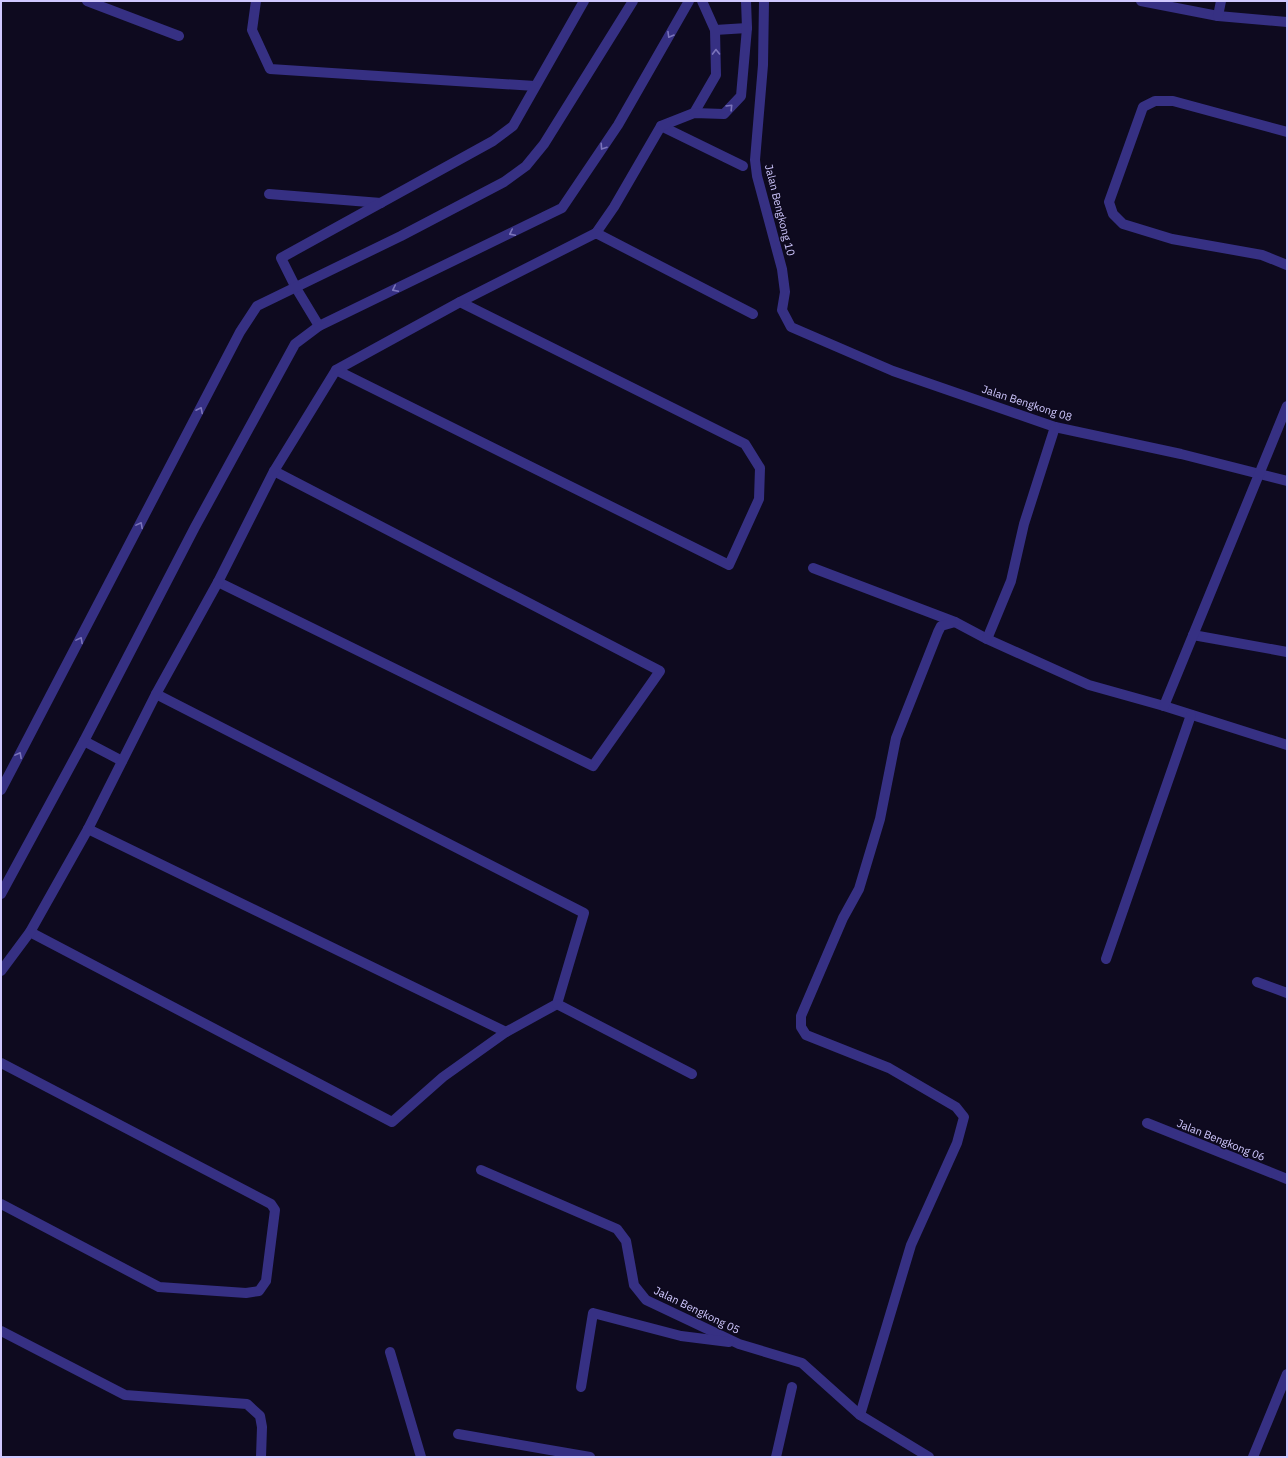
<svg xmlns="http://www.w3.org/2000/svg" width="1288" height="1458" viewBox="0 0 1288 1458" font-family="'IBM Plex Sans',sans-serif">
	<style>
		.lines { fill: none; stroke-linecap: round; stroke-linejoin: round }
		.service { stroke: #363083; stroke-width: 10 }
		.minor { stroke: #363083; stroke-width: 10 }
		.tertiary { stroke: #363083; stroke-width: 10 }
		.oneway { stroke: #7b74bb }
		.labels { text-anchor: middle; stroke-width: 3; stroke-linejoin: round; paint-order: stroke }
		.street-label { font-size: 11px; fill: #d0c8ff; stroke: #0e0a1f }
	</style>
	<rect width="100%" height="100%" fill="#0e0a1f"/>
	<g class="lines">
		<path class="service" d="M87 1 179 36"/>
		<g class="minor">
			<path d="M256 1 252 30 270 69 535 86"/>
			<path d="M764 1 763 65 755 160 757 176 782 269 785 292 782 310 791 327 893 371 1055 427 1181 454 1287 481"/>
			<path d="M1141 1 1218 16 1287 22"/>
			<path d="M1218 16 1221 1"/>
			<path d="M715 30 747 28"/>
			<path d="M694 113 716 75 715 30 702 1"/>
			<path d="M661 126 743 166"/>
			<path d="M1287 132 1173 101H1155L1143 107 1109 202 1113 214 1123 224 1172 239 1262 255 1287 265"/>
			<path d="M269 194 381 203"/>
			<path d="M596 233 614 207 661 126 694 113 724 114 741 96 747 28 746 1"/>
			<path d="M319 326 296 288 281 258 493 141 513 126 584 1"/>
			<path d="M336 370 729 565 759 499 760 468 745 444 460 302"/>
			<path d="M813 568 955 622 987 639 1089 685 1164 706 1287 745"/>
			<path d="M218 582 593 766 660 671 274 471"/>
			<path d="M1193 635 1287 652"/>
			<path d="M987 639 1011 581 1024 524 1055 427"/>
			<path d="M1164 706 1287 406"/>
			<path d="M84 741 122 761"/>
			<path d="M1 790 240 332 257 306 401 236 504 182 526 166 544 144 633 1"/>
			<path d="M88 829 506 1032 557 1004 584 913 156 694"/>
			<path d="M1 894 84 741 195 527 295 344 319 326 562 208 618 125 689 1"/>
			<path d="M30 932 392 1122 443 1077 506 1032"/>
			<path d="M1106 959 1191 715"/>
			<path d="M1 971 30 932 88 829 156 694 218 582 274 471 336 370 460 302 596 233 753 314"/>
			<path d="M1257 982 1287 993"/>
			<path d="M557 1004 692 1074"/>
			<path d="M1 1063 271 1204 275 1210 266 1281 259 1291 246 1293 159 1287 1 1204"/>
			<path d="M1147 1123 1287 1179"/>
			<path d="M481 1170 617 1229 626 1241 634 1285 646 1300 739 1344 802 1363 860 1415 929 1457"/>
			<path d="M1 1331 125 1395 247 1404 260 1416 262 1427 261 1457"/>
			<path d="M390 1352 421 1457"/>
			<path d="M581 1387 593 1313 681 1336 729 1342"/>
			<path d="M860 1415 911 1245 957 1143 964 1117 956 1107 889 1068 806 1035 801 1027V1016L843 918 859 889 880 819 896 738 938 632 941 626 955 622"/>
			<path d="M458 1434 590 1457"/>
			<path d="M776 1457 792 1387"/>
		</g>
		<path class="tertiary" d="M1253 1457 1287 1374"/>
	</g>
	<defs><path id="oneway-chevron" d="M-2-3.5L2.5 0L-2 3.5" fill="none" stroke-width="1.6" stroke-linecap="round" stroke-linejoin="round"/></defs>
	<g class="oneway">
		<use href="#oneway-chevron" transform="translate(670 35) rotate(120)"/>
		<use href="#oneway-chevron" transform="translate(716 52) rotate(-91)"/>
		<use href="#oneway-chevron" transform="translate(730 107) rotate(-46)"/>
		<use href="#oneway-chevron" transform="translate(603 147) rotate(124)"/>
		<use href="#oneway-chevron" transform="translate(512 233) rotate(154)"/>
		<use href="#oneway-chevron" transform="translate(395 289) rotate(154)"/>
		<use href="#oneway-chevron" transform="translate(200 410) rotate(-63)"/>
		<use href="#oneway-chevron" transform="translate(140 525) rotate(-62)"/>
		<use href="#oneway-chevron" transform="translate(80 640) rotate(-62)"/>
		<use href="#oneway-chevron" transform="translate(19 755) rotate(-62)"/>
	</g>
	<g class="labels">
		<g class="street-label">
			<text transform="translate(780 210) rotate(76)" y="4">Jalan Bengkong 10</text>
			<text transform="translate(1027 403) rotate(18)" y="4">Jalan Bengkong 08</text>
			<text transform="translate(1221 1140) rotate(22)" y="4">Jalan Bengkong 06</text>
			<text transform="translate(697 1310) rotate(26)" y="4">Jalan Bengkong 05</text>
		</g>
	</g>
	<rect width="1288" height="1458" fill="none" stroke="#d0c8ff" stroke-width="4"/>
</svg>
